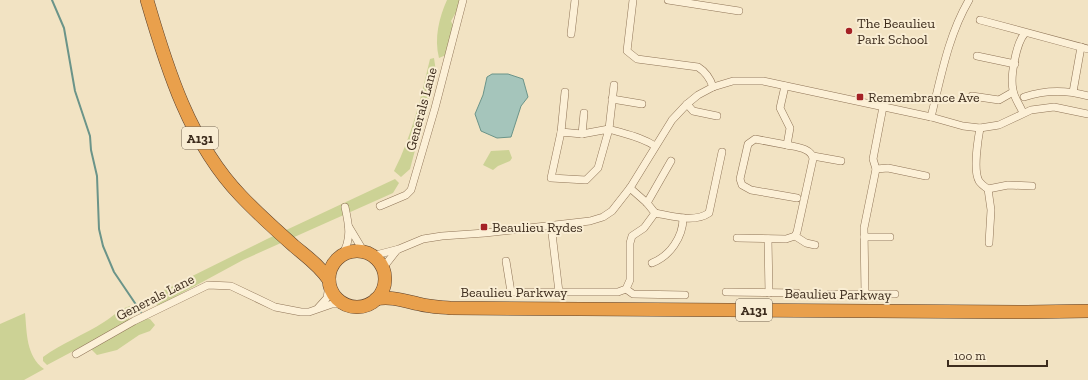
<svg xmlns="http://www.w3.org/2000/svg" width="1088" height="380" viewBox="0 0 1088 380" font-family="'Zilla Slab',serif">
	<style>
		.green { fill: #ccd295 }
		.water { fill: #a5c5bb; stroke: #6b9489 }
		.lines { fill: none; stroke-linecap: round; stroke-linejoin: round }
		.stream { stroke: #6b9489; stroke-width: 2 }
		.street-casing { stroke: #8f7457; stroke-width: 8 }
		.highway-casing { stroke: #5c412c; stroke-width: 14 }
		.street { stroke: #fcf0d7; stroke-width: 7 }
		.highway { stroke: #e9a04c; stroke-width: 13 }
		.poi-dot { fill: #a42125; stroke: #f9edd3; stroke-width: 1.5 }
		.labels { text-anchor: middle; stroke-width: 4; stroke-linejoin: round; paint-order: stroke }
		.shield { fill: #f9edd3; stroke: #756654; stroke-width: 1 }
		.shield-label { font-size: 13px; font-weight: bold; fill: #3d2c1d }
		.poi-label { font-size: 14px; fill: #3d2c1d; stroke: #f9edd3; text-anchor: start }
		.street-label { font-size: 14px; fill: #3d2c1d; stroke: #f9edd3 }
	</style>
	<rect width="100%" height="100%" fill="#f2e3c3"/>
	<g class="green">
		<path d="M447 0H463L451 21 455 30 446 55 439 58C434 38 439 18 447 0Z"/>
		<path d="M434 58 436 72 410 169 401 177 394 171C412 136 421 97 430 59Z"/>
		<path d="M509 150 512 158 510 161 498 166 493 170 483 165 491 151Z"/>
		<path d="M395 179 399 183 393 193 243 260 158 306 152 296 267 239Z"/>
		<path d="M130 306 131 312 128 322 47 365 43 361V357C62 343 84 335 104 322 114 316 118 310 130 306Z"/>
		<path d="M25 313C27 333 26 356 44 369L24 380H0V324Z"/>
		<path d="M144 319H150L155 325 150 331 139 335 117 350 97 355 90 348Z"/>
	</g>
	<path class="water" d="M492 74H508L523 79 528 97 521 106 511 137 497 138 481 131 475 114 483 95 487 77Z"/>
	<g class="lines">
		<path class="stream" d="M52 0 64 28 75 91 90 136 91 150 97 176 99 229 103 246 114 272 141 312"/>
		<defs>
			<g id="street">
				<path d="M633 0 627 51 637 59 698 67C706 72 710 78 713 87"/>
				<path d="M668 0 739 11"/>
				<path d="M980 20 1088 49"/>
				<path d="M571 34 575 0"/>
				<path d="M977 56 1015 64"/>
				<path d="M614 85 609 129C625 134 642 137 655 146"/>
				<path d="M1073 92 1081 47"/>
				<path d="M972 96 999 100 1013 92"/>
				<path d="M1024 97C1045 90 1067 90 1088 96"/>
				<path d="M612 99 642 104"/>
				<path d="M687 104 693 111 717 116"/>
				<path d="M1023 113C1020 105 1014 98 1013 90 1010 77 1016 43 1025 33"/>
				<path d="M931 117C941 77 948 36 969 0"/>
				<path d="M980 128C978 139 973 171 979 181 981 184 985 187 988 189L1008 185 1032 186"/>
				<path d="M609 129 598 168 586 180 551 178 561 132 582 134Z"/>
				<path d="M561 132 565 92"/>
				<path d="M582 134 584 113"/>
				<path d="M787 145 755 139 748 144 740 179 742 185 751 190 797 198"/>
				<path d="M813 156 841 161"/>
				<path d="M876 169 888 168 926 176"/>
				<path d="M630 188 647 203 655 213"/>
				<path d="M988 189 991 210 989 243"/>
				<path d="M647 203 671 161"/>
				<path d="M380 206 406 195 411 190 435 108 463 0"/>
				<path d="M655 213C672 216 694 223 709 213L722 152"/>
				<path d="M551 225 559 292"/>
				<path d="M349 227 361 247 366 253"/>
				<path d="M795 236 806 243 815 245"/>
				<path d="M864 237H890"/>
				<path d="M737 238 786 239 795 236 797 232 813 159C812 148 796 147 787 145L790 128 780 108 785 86"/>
				<path d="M768 239 769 293"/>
				<path d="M342 255C352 239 349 225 345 207"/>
				<path d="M372 256 399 249 423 239 442 236 485 233 590 221 603 217 612 211 630 188 672 120 687 104 698 95 713 87 733 81H763L931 117 963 126 980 128 999 125 1031 110 1054 107 1088 114"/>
				<path d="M506 261 511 292H618L626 289 630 280V243L632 236 644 228 655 213"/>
				<path d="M652 263C670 256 683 237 683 218"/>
				<path d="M384 273 386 264 397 250"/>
				<path d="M626 289 633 294 685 295"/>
				<path d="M726 292 797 293"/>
				<path d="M830 294H895"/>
				<path d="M865 294 864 228 876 169 873 159 883 107"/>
				<path d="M318 308 327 298 329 285"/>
				<path d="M76 354 134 321 208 285 231 286 275 307 301 312H309L332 304H343"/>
			</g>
			<g id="highway">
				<path d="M147 0C167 69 190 143 241 196 258 214 276 230 294 246 307 257 320 266 329 280"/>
				<circle cx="357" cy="279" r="28"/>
				<path d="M376 299C391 296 405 301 419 304 430 307 440 307 450 308L1027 312 1088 311"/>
			</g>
		</defs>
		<use href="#street" class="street-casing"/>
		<use href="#highway" class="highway-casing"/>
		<use href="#street" class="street"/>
		<use href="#highway" class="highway"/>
	</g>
	<g class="poi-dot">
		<circle cx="849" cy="31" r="4"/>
		<rect x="856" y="93" width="8" height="8" rx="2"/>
		<rect x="480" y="223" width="8" height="8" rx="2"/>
	</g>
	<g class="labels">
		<g class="shield">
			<rect x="182" y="127" width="36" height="22" rx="3"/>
			<rect x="736" y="299" width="36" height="22" rx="3"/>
		</g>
		<g class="shield-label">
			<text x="200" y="143">A131</text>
			<text x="754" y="315">A131</text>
		</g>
		<g class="poi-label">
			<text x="857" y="28">The Beaulieu<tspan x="857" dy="16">Park School</tspan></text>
			<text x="868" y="102">Remembrance Ave</text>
			<text x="492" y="232">Beaulieu Rydes</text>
		</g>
		<g class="street-label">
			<text transform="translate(421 109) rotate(-75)" y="5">Generals Lane</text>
			<text x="514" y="297">Beaulieu Parkway</text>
			<text transform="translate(838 294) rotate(1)" y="5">Beaulieu Parkway</text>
			<text transform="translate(155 297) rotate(-27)" y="5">Generals Lane</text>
		</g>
	</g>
	<path d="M948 360v6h99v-6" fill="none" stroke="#3d2c1d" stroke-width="2"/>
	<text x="954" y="360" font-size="12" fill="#3d2c1d" stroke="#f9edd3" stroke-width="3" paint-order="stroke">100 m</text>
</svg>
